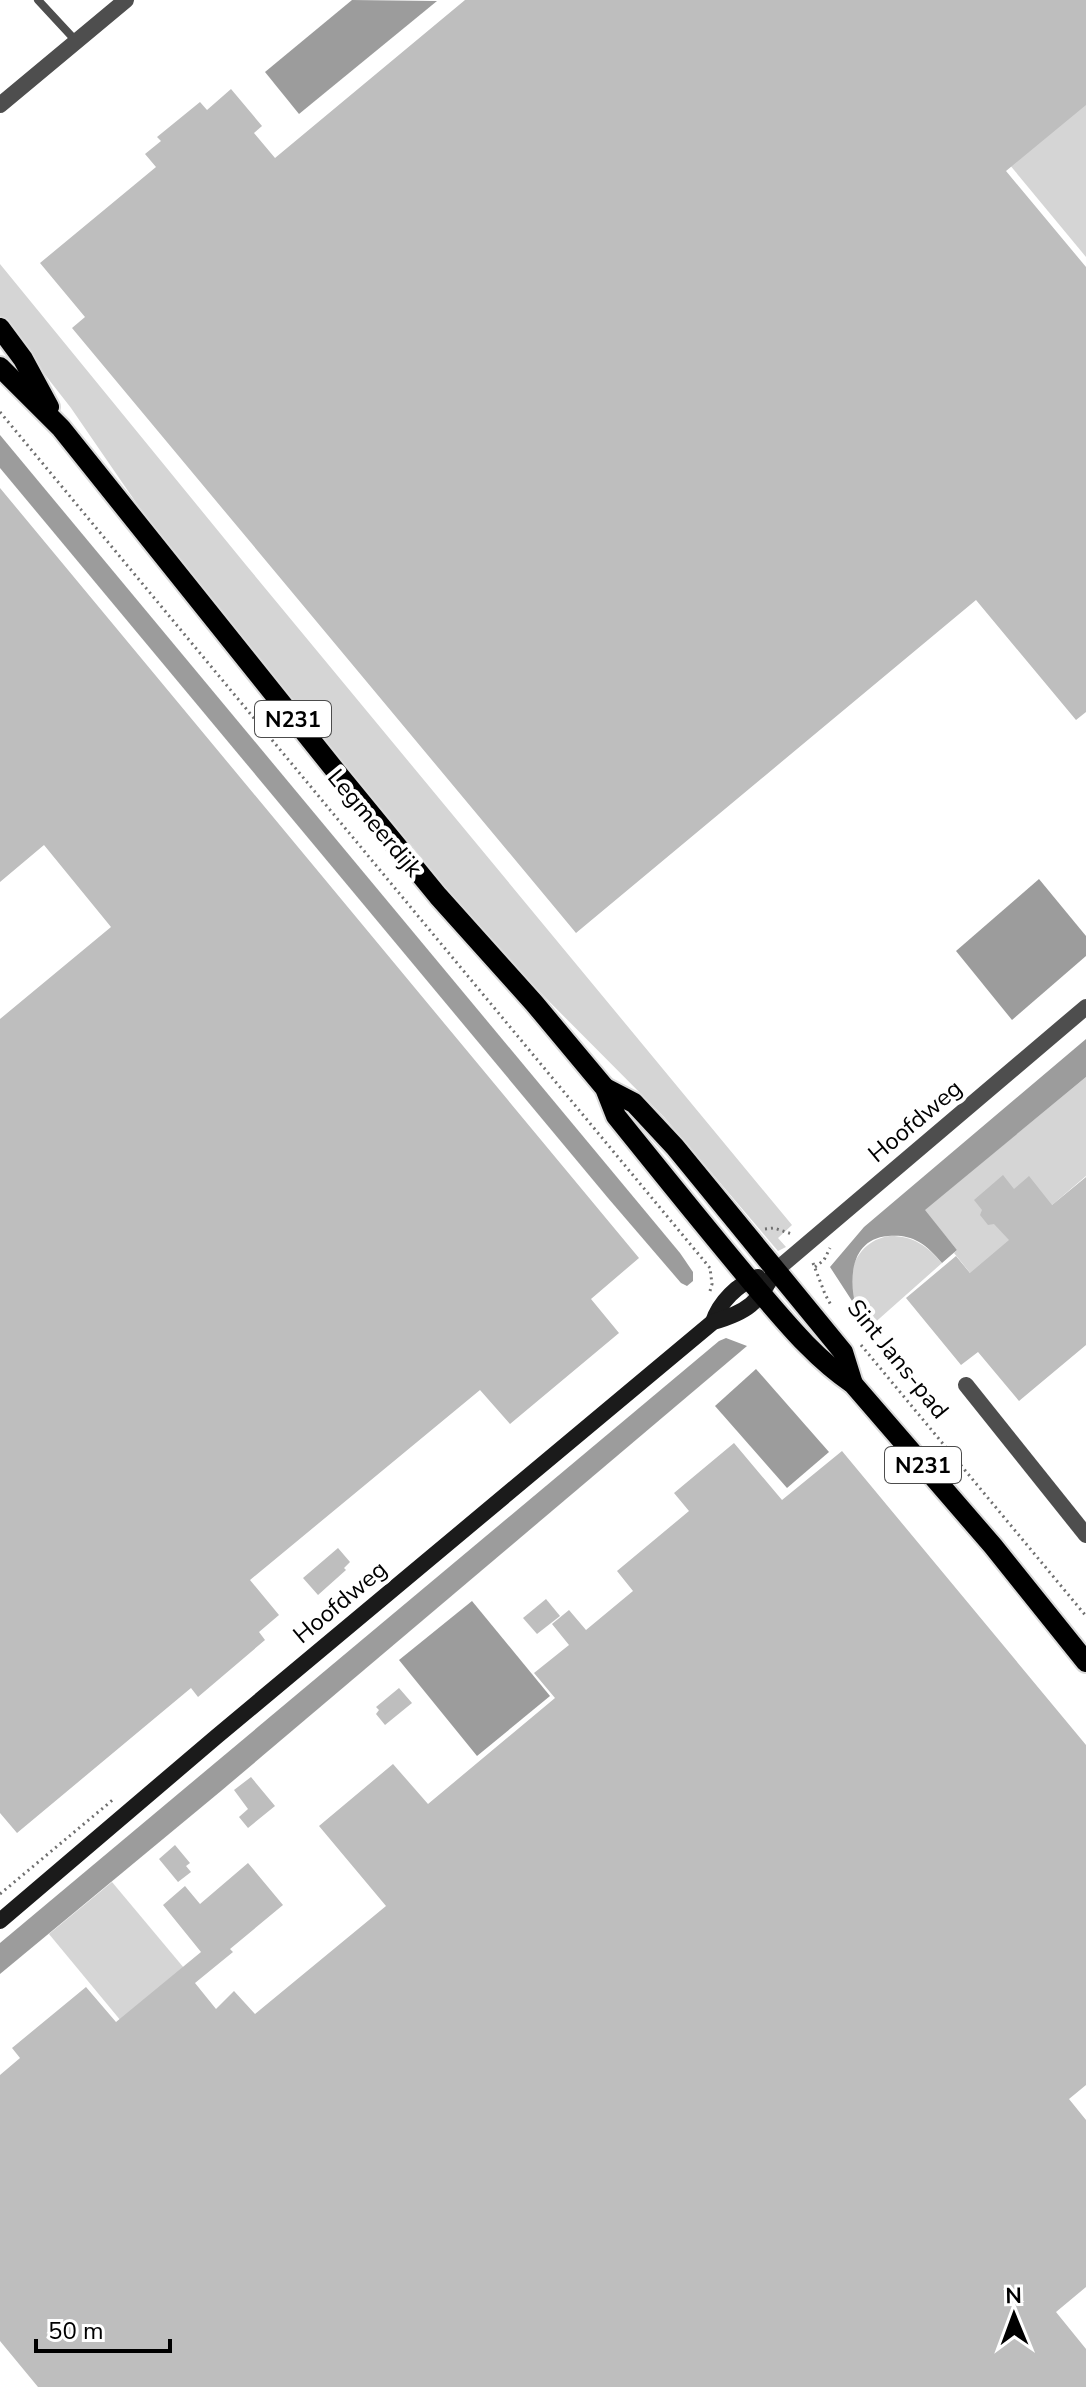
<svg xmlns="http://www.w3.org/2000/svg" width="1086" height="2387" viewBox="0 0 1086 2387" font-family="'Nunito Sans',sans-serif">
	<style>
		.green { fill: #d5d5d5 }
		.water { fill: #9c9c9c }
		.building { fill: #bebebe }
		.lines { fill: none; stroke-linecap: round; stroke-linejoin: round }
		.primary-casing { stroke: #dbdbdb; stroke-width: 24 }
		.path { stroke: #707070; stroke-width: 3; stroke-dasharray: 2 4; stroke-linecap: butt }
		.service { stroke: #4e4e4e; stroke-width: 8 }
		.minor { stroke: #4e4e4e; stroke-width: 16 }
		.tertiary { stroke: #4e4e4e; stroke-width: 16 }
		.secondary { stroke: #1b1b1b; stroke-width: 16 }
		.primary { stroke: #000; stroke-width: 20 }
		.labels { text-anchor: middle; stroke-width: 8; stroke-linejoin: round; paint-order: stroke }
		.shield { fill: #fff; stroke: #4c4c4c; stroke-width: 2 }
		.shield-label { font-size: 22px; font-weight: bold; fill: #000 }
		.street-label { font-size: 24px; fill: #000; stroke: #fff }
	</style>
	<rect width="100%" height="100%" fill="#fff"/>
	<g class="green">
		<path d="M1086 100V257L1009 164Z"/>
		<path d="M0 264 246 565 792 1225 778 1238 786 1247 778 1251 664 1117 493 945 228 628 137 504 71 408 0 317Z"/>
		<path d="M1086 1077V1176L971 1274 954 1253 957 1250 924 1210Z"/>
		<path d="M890 1236C914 1236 927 1246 942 1263L871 1326C866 1320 859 1313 856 1306 842 1276 857 1240 890 1236Z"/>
		<path d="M112 1882 189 1974 126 2027 49 1934Z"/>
	</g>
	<g class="water">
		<path d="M352 0 437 1 299 114 265 72Z"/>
		<path d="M0 435 680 1253 693 1272V1281L687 1286 681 1283 608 1198 0 468Z"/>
		<path d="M1039 879 1086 936V956L1012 1020 956 951Z"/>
		<path d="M1086 1039V1077L925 1210 957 1250 942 1263C935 1255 928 1247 919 1242 909 1236 899 1235 888 1236 851 1239 848 1279 856 1307L830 1267 864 1227Z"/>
		<path d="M726 1338 747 1346 221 1791 0 1974V1943L719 1341Z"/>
		<path d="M756 1369 829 1452 787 1488 715 1406Z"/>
		<path d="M472 1601 550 1696 477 1756 399 1660Z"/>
	</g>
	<g class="building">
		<path d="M465 0H1086V105L1006 171 1086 267V712L1076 720 976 600 576 933 72 328 85 317 40 263 156 167 145 154 161 141 157 137 200 102 207 110 231 89 262 126 254 133 275 158Z"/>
		<path d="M0 488 639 1258 591 1299 619 1333 510 1424 480 1390 250 1580 279 1615 259 1632 265 1640 198 1697 191 1688 17 1833 0 1813V1019L111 927 44 845 0 882Z"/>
		<path d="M1003 1175 1014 1189 1029 1176 1052 1205 1086 1177V1345L1019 1401 978 1352 961 1365 906 1298 956 1256 970 1273 1009 1240 994 1224 988 1225 980 1215 982 1210 974 1200Z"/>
		<path d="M734 1443 782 1500 842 1451 1086 1745V2085L1069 2099 1086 2120V2287L1056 2312 1086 2349V2387H38L0 2341V2075L20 2058 12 2048 86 1987 116 2022 201 1952 163 1905 185 1886 200 1904 248 1863 283 1905 230 1949 233 1952 195 1983 216 2009 234 1991 255 2014 386 1906 319 1826 393 1764 428 1804 555 1698 534 1673 569 1645 552 1624 569 1610 586 1630 633 1591 617 1571 689 1511 674 1493Z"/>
		<path d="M338 1548 350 1562 344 1568 346 1570 318 1595 303 1578Z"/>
		<path d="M546 1599 560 1616 537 1634 523 1618Z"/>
		<path d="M399 1688 412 1703 385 1725 376 1714 379 1710 376 1707Z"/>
		<path d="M251 1777 275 1806 248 1828 239 1817 248 1809 234 1790Z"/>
		<path d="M175 1845 190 1863 186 1866 191 1872 178 1882 159 1859Z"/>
	</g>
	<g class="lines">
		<defs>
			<g id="primary">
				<path d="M0 328 23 359 49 407"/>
				<path d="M0 367 61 428 338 774 438 896 534 1003 605 1088 616 1116C661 1172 706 1228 753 1284 784 1320 813 1357 853 1384L993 1546 1086 1662"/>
				<path d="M605 1088 634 1103 675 1147 843 1352 853 1384"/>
			</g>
		</defs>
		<use href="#primary" class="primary-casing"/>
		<g class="path">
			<path d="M0 412 710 1268"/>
			<path d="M765 1229 774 1228 792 1234"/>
			<path d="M813 1263 825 1294 832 1307"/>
			<path d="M815 1267 824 1260 830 1248"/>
			<path d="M710 1291 712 1284 710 1268"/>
			<path d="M861 1345 1086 1616"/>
			<path d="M0 1894 115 1798"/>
		</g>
		<path class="service" d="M38 0 76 41"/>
		<path class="minor" d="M966 1385 1086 1535"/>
		<g class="tertiary">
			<path d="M0 105 126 0"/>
			<path d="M775 1271 1086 1007"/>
		</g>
		<g class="secondary">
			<path d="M713 1322C719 1303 738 1283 758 1277"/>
			<path d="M0 1921 216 1737 713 1322C748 1312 758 1303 775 1271"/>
		</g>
		<use href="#primary" class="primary"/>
	</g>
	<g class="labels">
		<g class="shield">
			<rect x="255" y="701" width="76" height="36" rx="6"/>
			<rect x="885" y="1447" width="76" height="36" rx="6"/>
		</g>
		<g class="shield-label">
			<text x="293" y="727">N231</text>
			<text x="923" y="1473">N231</text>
		</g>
		<g class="street-label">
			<text transform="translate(375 823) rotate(50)" y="8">Legmeerdijk</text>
			<text transform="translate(915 1121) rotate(-40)" y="8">Hoofdweg</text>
			<text transform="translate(898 1359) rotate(51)" y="8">Sint Jans-pad</text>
			<text transform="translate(340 1602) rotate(-40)" y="8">Hoofdweg</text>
		</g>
	</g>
	<g transform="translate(1014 2315) rotate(359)" stroke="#ffffff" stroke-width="6" paint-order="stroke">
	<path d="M0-6L14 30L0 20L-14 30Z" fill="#000000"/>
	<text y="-12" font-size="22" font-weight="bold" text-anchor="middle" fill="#000000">N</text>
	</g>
	<path d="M36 2339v12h134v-12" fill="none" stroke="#000000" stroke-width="4"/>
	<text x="48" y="2339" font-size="24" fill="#000000" stroke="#ffffff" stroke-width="6" paint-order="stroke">50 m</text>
</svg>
